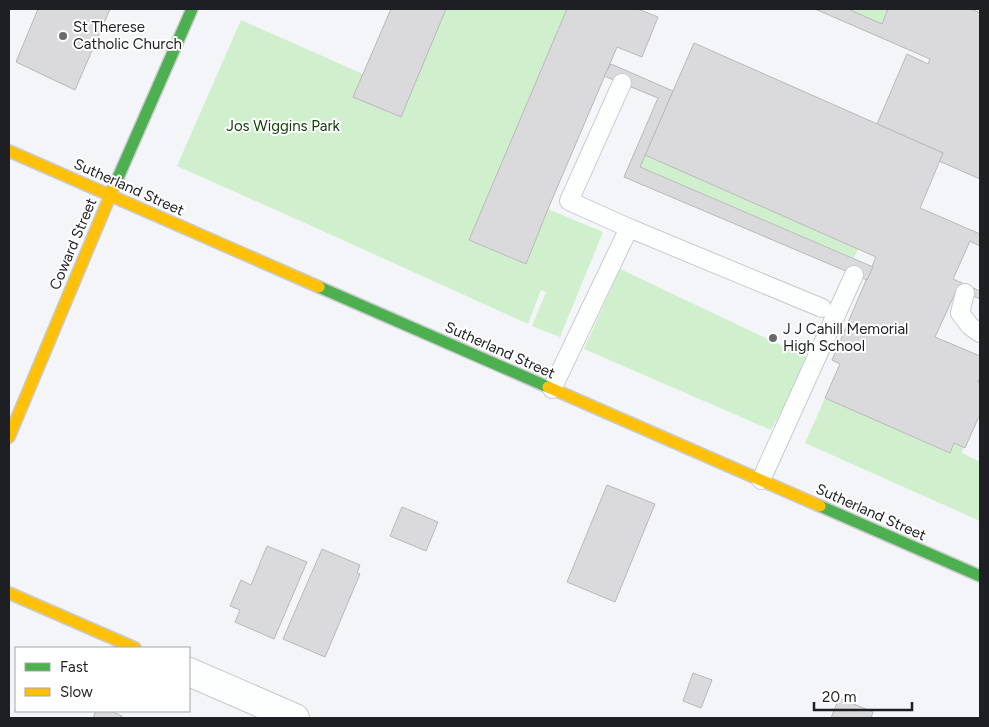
<svg xmlns="http://www.w3.org/2000/svg" width="989" height="727" viewBox="0 0 989 727" font-family="Figtree,sans-serif">
	<style>
		.green { fill: #d0f0cd }
		.building { fill: #dadadd; stroke: #b9b8bb }
		.lines { fill: none; stroke-linecap: round; stroke-linejoin: round }
		.lane-casing { stroke: #c8cacc; stroke-width: 20 }
		.street-casing { stroke: #c8cacc; stroke-width: 30 }
		.fast-casing { stroke: #c8cacc; stroke-width: 14 }
		.slow-casing { stroke: #c8cacc; stroke-width: 14 }
		.lane { stroke: #fdfefe; stroke-width: 18 }
		.street { stroke: #fdfefe; stroke-width: 28 }
		.fast { stroke: #4caf50; stroke-width: 11 }
		.slow { stroke: #ffc107; stroke-width: 11 }
		.poi-dot { fill: #696a6d; stroke: #fff; stroke-width: 2 }
		.labels { text-anchor: middle; stroke-width: 4; stroke-linejoin: round; paint-order: stroke }
		.poi-label { font-size: 15px; fill: #1e1f22; stroke: #fff; text-anchor: start }
		.park-label { font-size: 15px; fill: #124009; stroke: #fff }
		.street-label { font-size: 15px; fill: #1e1f22; stroke: #fff }
	</style>
	<rect width="100%" height="100%" fill="#f3f5f8"/>
	<g class="green">
		<path d="M446 9H567L469 240 548 209 603 232 560 337 532 326 546 292 541 290 528 324 325 232 177 166 241 20 390 86 380 108 400 117Z"/>
		<path d="M848 9H888L882 24Z"/>
		<path d="M645 155 858 249 854 258 640 167Z"/>
		<path d="M620 269 810 359 771 430 584 349Z"/>
		<path d="M825 398 949 453 954 443 963 447 962 453 980 462V521L805 443Z"/>
	</g>
	<g class="building">
		<path d="M38 9H110L75 90 16 62Z"/>
		<path d="M391 9H446L401 117 353 97Z"/>
		<path d="M567 9H638L658 17 642 57 617 47 548 209 526 264 469 240Z"/>
		<path d="M815 9H848L882 24 888 9H971L980 13V179L939 161 943 153 877 124 907 54 928 64 930 59Z"/>
		<path d="M694 43 943 153 920 208 980 234V246L970 241 953 279 980 291V299L957 289 935 337 980 356V377L978 382 980 383V414L965 448 954 443 950 453 825 398 840 364 832 360 876 257 645 155Z"/>
		<path d="M611 64 673 91 640 167 873 267 867 280 624 177 658 98 604 76Z"/>
		<path d="M607 485 655 504 615 602 567 582Z"/>
		<path d="M402 507 438 522 426 551 390 536Z"/>
		<path d="M267 546 307 562 274 639 235 622 240 610 230 606 241 580 251 585Z"/>
		<path d="M322 549 360 565 357 573 360 574 325 657 283 639Z"/>
		<path d="M693 673 712 680 701 708 683 701Z"/>
		<path d="M839 698 873 712 871 718H831Z"/>
		<path d="M96 711H111L122 716 121 718H93Z"/>
	</g>
	<g class="lines">
		<defs>
			<g id="lane">
				<path d="M622 83 569 201 629 228"/>
				<path d="M965 293 960 313 970 326 980 333"/>
				<path d="M552 389 629 228 822 308"/>
				<path d="M761 480 854 275"/>
			</g>
			<path id="street" d="M189 672 295 718"/>
			<g id="fast">
				<path d="M113 189 192 9"/>
				<path d="M319 287 548 387"/>
				<path d="M820 506 980 576"/>
			</g>
			<g id="slow">
				<path d="M9 151 319 287"/>
				<path d="M548 387 820 506"/>
				<path d="M9 437 113 189"/>
				<path d="M9 593 135 648"/>
			</g>
		</defs>
		<use href="#lane" class="lane-casing"/>
		<use href="#street" class="street-casing"/>
		<use href="#fast" class="fast-casing"/>
		<use href="#slow" class="slow-casing"/>
		<use href="#lane" class="lane"/>
		<use href="#street" class="street"/>
		<use href="#fast" class="fast"/>
		<use href="#slow" class="slow"/>
	</g>
	<g class="poi-dot">
		<circle cx="63" cy="36" r="5"/>
		<circle cx="773" cy="338" r="5"/>
	</g>
	<g class="labels">
		<g class="poi-label">
			<text x="73" y="32">St Therese<tspan x="73" dy="17">Catholic Church</tspan></text>
			<text x="783" y="334">J J Cahill Memorial<tspan x="783" dy="17">High School</tspan></text>
		</g>
		<g class="park-label">
			<text x="283" y="131">Jos Wiggins Park</text>
		</g>
		<g class="street-label">
			<text transform="translate(129 187) rotate(24)" y="5">Sutherland Street</text>
			<text transform="translate(73 244) rotate(-67)" y="5">Coward Street</text>
			<text transform="translate(500 350) rotate(24)" y="5">Sutherland Street</text>
			<text transform="translate(871 512) rotate(24)" y="5">Sutherland Street</text>
		</g>
	</g>
	<rect width="989" height="727" fill="none" stroke="#1e1f22" stroke-width="20"/>
	<rect x="15" y="647" width="175" height="65" fill="#ffffff" stroke="#a5a5a7"/>
	<rect x="25" y="663" width="25" height="8" fill="#4caf50" stroke="#a5a5a7"/>
	<text x="60" y="672" font-size="15" fill="#1e1f22">Fast</text>
	<rect x="25" y="688" width="25" height="8" fill="#ffc107" stroke="#a5a5a7"/>
	<text x="60" y="697" font-size="15" fill="#1e1f22">Slow</text>
	<path d="M814 702v8h98v-8" fill="none" stroke="#1e1f22" stroke-width="2.5"/>
	<text x="822" y="702" font-size="15" fill="#1e1f22" stroke="#ffffff" stroke-width="4" paint-order="stroke">20 m</text>
</svg>
